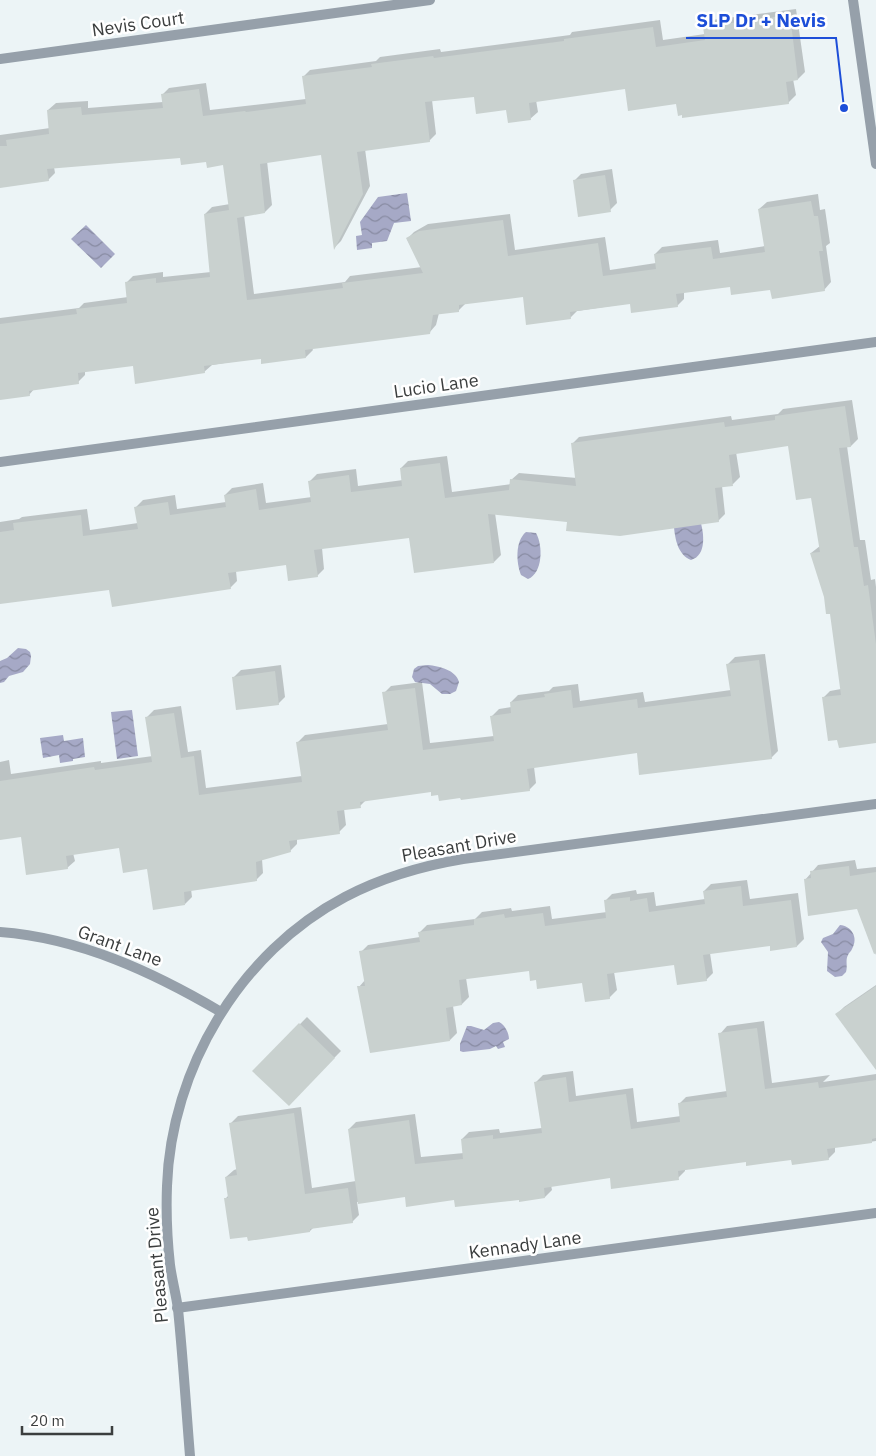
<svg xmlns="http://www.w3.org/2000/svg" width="876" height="1456" viewBox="0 0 876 1456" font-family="'IBM Plex Sans',sans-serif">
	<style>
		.water { fill: url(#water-waves) }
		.shadow { fill: #0003 }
		.building { fill: #c9d1cf }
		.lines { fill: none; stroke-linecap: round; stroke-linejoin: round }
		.minor { stroke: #96a0aa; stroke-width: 10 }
		.tertiary { stroke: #96a0aa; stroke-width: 10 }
		.labels { text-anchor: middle; stroke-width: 5; stroke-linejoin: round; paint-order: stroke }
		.street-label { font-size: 18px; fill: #3b3e3e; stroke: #fff }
		.leader { fill: none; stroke: #1d4ed8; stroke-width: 2 }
		.callout-dot { fill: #1d4ed8; stroke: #fff; stroke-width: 2 }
		.callout-label { font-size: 19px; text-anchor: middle; font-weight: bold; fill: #1d4ed8; stroke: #fff; stroke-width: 5; stroke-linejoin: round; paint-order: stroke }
	</style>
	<defs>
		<pattern id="water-waves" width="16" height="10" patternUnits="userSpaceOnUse" patternTransform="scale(1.25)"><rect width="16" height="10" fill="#a6a9c6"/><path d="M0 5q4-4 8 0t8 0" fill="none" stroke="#888ba2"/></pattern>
	</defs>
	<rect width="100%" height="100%" fill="#ecf4f6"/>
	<g class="water">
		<path d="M407 193 411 221 394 223 387 241 372 243V248L357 250 356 236 362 235 360 222 378 197Z"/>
		<path d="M86 225 115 254 101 268 71 239Z"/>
		<path d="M700 520C704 533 707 555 691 560 678 555 675 539 674 527Z"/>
		<path d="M526 532 536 533C543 545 543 573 528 579L521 575C516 563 515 541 526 532Z"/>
		<path d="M18 648 26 649 30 652 31 656 30 664 23 672 9 676 4 682 0 683V661L7 658Z"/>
		<path d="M428 665C439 666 456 670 459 682L456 691 450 694H442L430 684 415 682 412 677 414 669 418 666Z"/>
		<path d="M132 710 138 756 117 759 111 712Z"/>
		<path d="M63 735 64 741 83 738 85 757 73 759V761L60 763 59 755 43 758 40 738Z"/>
		<path d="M840 925C851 926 859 937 852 949 851 952 849 952 848 955 845 960 848 966 846 972L842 976 835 977 827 971 828 952 821 942 823 938 833 934Z"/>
		<path d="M499 1022C505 1025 509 1033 509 1039L503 1042 505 1047 498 1049 496 1046 490 1049 463 1052 460 1051V1044L467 1026H471L484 1030 493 1023Z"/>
	</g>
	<g class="shadow">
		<path d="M796 9 805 72 798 79H793L796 95 788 103H678L626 87 536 100 538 112 530 119 475 95 432 100 436 134 429 141 365 149 370 186 341 241 335 247 322 154 267 161 272 205 265 212 244 215 254 294 345 282 350 276 422 267 407 239 414 232 428 224 510 214 515 250 605 237 610 270 656 263 655 254 662 247 718 240 720 253 765 246 759 209 767 202 818 194 820 210 825 209 830 243 826 246 831 282 824 290 731 286 684 292V299L677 306 631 303 577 311 570 318 524 296 466 303 459 310 439 313 436 325 429 333 312 348 313 350 306 357H262L212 365 204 372 134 365 85 371V375L78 382 35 388 29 395 0 392V318L79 308 84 303 128 297 126 283 133 276 163 272V277L211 272 205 214 212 207 230 204 224 164 181 156 54 167 55 173 48 180 0 187V135L50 128 48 110 56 103 88 101V108L163 102 162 95 169 88 206 83 210 110 306 99 303 77 310 70 376 61 380 57 440 49 441 52 570 35 572 32 660 20 663 40 705 34 704 28 712 20Z"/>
		<path d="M612 169 617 203 610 210 574 181 581 174Z"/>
		<path d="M852 400 858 439 851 446H847L860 540H865L871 580 875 579 876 587V741L823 698 830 691 841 689 831 613 811 553 820 546 812 497 789 445 736 452 740 477 733 484 722 486 725 514 718 521 568 520 495 513 501 555 494 562 410 536 322 548 324 569 317 576 287 563 236 571 237 581 230 588H110L0 602V522L19 519 22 517 87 509 90 530 138 523 136 507 143 500 175 495 177 509 226 502 225 495 232 488 263 483 266 503 312 497 310 481 317 474 356 469 358 486 403 480 401 468 408 461 447 456 452 492 511 484V480L519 473 577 478 572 444 579 437 731 416 732 420 778 414 783 409Z"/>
		<path d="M765 654 778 751 771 758 638 752 534 767 536 783 529 790 462 796 432 791 366 800 360 806 344 809 346 825 339 832 297 838V844L290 851 262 859 263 873 256 880 191 889 192 897 185 904 148 868 120 847 73 853 75 861 67 868 22 835 0 839V762L9 760 11 774 101 761V763L153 756 147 717 154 710 181 706 188 752 201 750 206 788 302 776 298 742 305 735 388 724 384 693 391 686 422 682 430 743 494 736 492 716 499 709 512 707 511 702 518 695 549 691 553 687 578 684 580 701 643 692 645 702 731 690 728 664 735 657Z"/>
		<path d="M281 665 285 697 278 704 234 677 241 670Z"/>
		<path d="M855 860 857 869 876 867V955L858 908 805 880 818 865Z"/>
		<path d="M747 880 750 899 798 893 804 939 797 946 771 945 710 953 713 973 706 980 675 963 614 972 617 990 609 998 583 982 538 979 530 970 466 978 469 997 462 1004 453 1006 457 1033 450 1040 359 987 365 980 361 952 368 945 420 937V932L427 925 475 919 482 912 511 908 512 911 550 906 552 919 607 912 605 901 612 894 636 890 637 894 654 892 656 906 705 899 704 891 711 884Z"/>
		<path d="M876 985V1041L837 1014 844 1007Z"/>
		<path d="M307 1017 341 1051 289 1104 254 1071Z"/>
		<path d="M764 1021 772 1083 830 1075 823 1082 876 1074V1141L835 1147V1152L828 1159 747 1160 685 1169V1171L678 1178 611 1177 551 1185 552 1190 545 1197 456 1199 406 1196 357 1202 359 1215 352 1222 313 1228 310 1231 225 1199 229 1195 226 1177 234 1170 237 1169 231 1123 238 1116 301 1107 312 1188 356 1181 349 1129 356 1122 415 1114 421 1157 464 1153 462 1139 469 1132 499 1129 500 1133 542 1128 536 1082 543 1075 573 1071 576 1096 633 1088 637 1122 681 1116 679 1104 686 1097 727 1091 720 1034 727 1026Z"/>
	</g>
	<g class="building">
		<path d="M790 15 798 80 786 82 789 104 682 118V115L678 116 676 104 628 111 625 89 529 103 531 120 508 123 506 110 476 114 474 97 425 102 430 142 357 152 363 194 334 250 321 155 260 164 265 213 237 218 247 300 343 288 342 283 423 273 406 238 419 231 503 220 508 256 598 243 603 276 656 269 654 254 711 247 713 259 765 252 758 209 811 201 814 216H818L823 251H819L825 291 772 299 770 290 731 295 730 287 676 294 678 307 631 313 630 304 570 312 571 319 526 325 523 297 459 305V312L433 315 430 334 305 350 306 358 261 364V359L204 366 205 373 135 384 133 366 78 373 79 384 29 391 30 396 0 400V324L77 314 76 309 127 303 125 282 156 278V283L210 277 204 214 229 210 223 165 207 168 206 162 181 165 180 158 47 169 49 181 0 188V146H7L6 140 49 134 47 110 81 107 82 115 163 108 161 94 199 89 203 116 245 111 246 112 306 104 302 76 372 67 371 64 433 56 434 58 564 41V39L653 27 656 47 705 40 703 27Z"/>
		<path d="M605 175 611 212 578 217 573 180Z"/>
		<path d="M845 406 851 447 839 448 854 547H858L864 586 868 585 876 644V743L839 748 837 740 828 741 822 697 841 695 830 614H826L824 597 810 553 820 552 811 498 796 500 788 446 729 455 733 486 715 488 719 522 620 536 566 531 567 522 488 514 494 563 414 573 409 538 314 550 318 577 288 581 286 565 228 573 231 589 112 607 109 590 0 604V532L14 530 13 523 81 515 83 536 138 529 134 507 168 502 170 515 226 507 224 495 256 489 259 510 311 502 308 481 349 475 351 492 402 486 400 468 440 463 445 498 509 490 510 479 576 486 571 443 724 422 725 427 775 420V416Z"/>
		<path d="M759 660 772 759 639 775 637 753 527 769 530 791 461 800 460 798 439 801 438 795 431 796V792L360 802 361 808 337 811 340 834 289 841 291 852 256 862 257 881 184 892 185 905 153 910 147 869 123 873 119 848 66 856 68 869 26 875 21 837 0 840V781L94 767 95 770 152 762 145 717 174 713 181 758 194 756 199 795 302 782 296 742 388 730 382 692 415 688 423 750 494 741 490 716 511 713 510 702 545 697 544 694 571 690 573 708 637 699 638 708 731 696 726 664Z"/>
		<path d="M275 671 279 705 236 710 232 677Z"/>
		<path d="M849 866 850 876 876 872V953L874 954 857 909 808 916 804 879 811 878 810 871Z"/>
		<path d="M741 886 743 906 791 900 797 947 770 951V946L703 955 707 981 677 985 674 965 607 974 610 999 585 1002 582 983 537 989 536 980 530 981 529 971 459 980 462 1005 446 1008 450 1041 370 1053 357 986H365L359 951 420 942 418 932 474 925V919L504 914 505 918 543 913 545 926 606 918 604 900 630 897V901L647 898 649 912 705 904 703 891Z"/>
		<path d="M876 986V1070L835 1014Z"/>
		<path d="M299 1023 335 1058 289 1106 252 1071Z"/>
		<path d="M757 1028 765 1089 818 1082 819 1088 876 1080V1138L872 1139V1143L827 1149 829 1160 792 1165 791 1160 746 1166V1162L678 1171 679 1180 611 1189 610 1178 544 1188 545 1198 519 1202V1200L455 1207 454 1200 406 1207 405 1197 358 1204 348 1129 409 1120 415 1164 463 1159 461 1139 493 1135V1139L542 1133 534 1082 566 1077 569 1102 626 1094 631 1129 680 1122 678 1103 727 1097 718 1033Z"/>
		<path d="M294 1113 305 1194 348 1188 353 1223 310 1229V1232L248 1241 247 1237 230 1239 224 1198H228L225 1177 237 1175 229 1123Z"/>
	</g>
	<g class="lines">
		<g class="minor">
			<path d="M0 59 430 0"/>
			<path d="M0 462 876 342"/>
			<path d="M0 932C80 938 153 972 221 1012"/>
			<path d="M177 1308 876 1213"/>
			<path d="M190 1456C186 1407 183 1358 178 1309 176 1294 172 1280 170 1265 167 1238 166 1212 167 1186 171 1069 240 952 345 897 383 877 421 866 463 859L876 804"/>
		</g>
		<path class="tertiary" d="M853 0 876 164"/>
	</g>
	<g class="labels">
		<g class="street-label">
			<text transform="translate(138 24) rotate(-8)" y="6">Nevis Court</text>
			<text transform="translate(436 386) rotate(-8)" y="6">Lucio Lane</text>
			<text transform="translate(459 846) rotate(-10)" y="6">Pleasant Drive</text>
			<text transform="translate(120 946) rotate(20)" y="6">Grant Lane</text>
			<text transform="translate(525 1245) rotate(-8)" y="6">Kennady Lane</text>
			<text transform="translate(157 1265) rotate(-95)" y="6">Pleasant Drive</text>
		</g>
	</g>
	<path class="leader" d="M844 108L836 38H686"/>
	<circle class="callout-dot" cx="844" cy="108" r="5"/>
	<g class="callout-label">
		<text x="761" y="27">SLP Dr + Nevis</text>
	</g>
	<path d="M22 1426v8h90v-8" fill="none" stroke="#3b3e3e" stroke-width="2.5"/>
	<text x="30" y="1426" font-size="15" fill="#3b3e3e" stroke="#ffffff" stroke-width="4" paint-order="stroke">20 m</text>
</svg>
